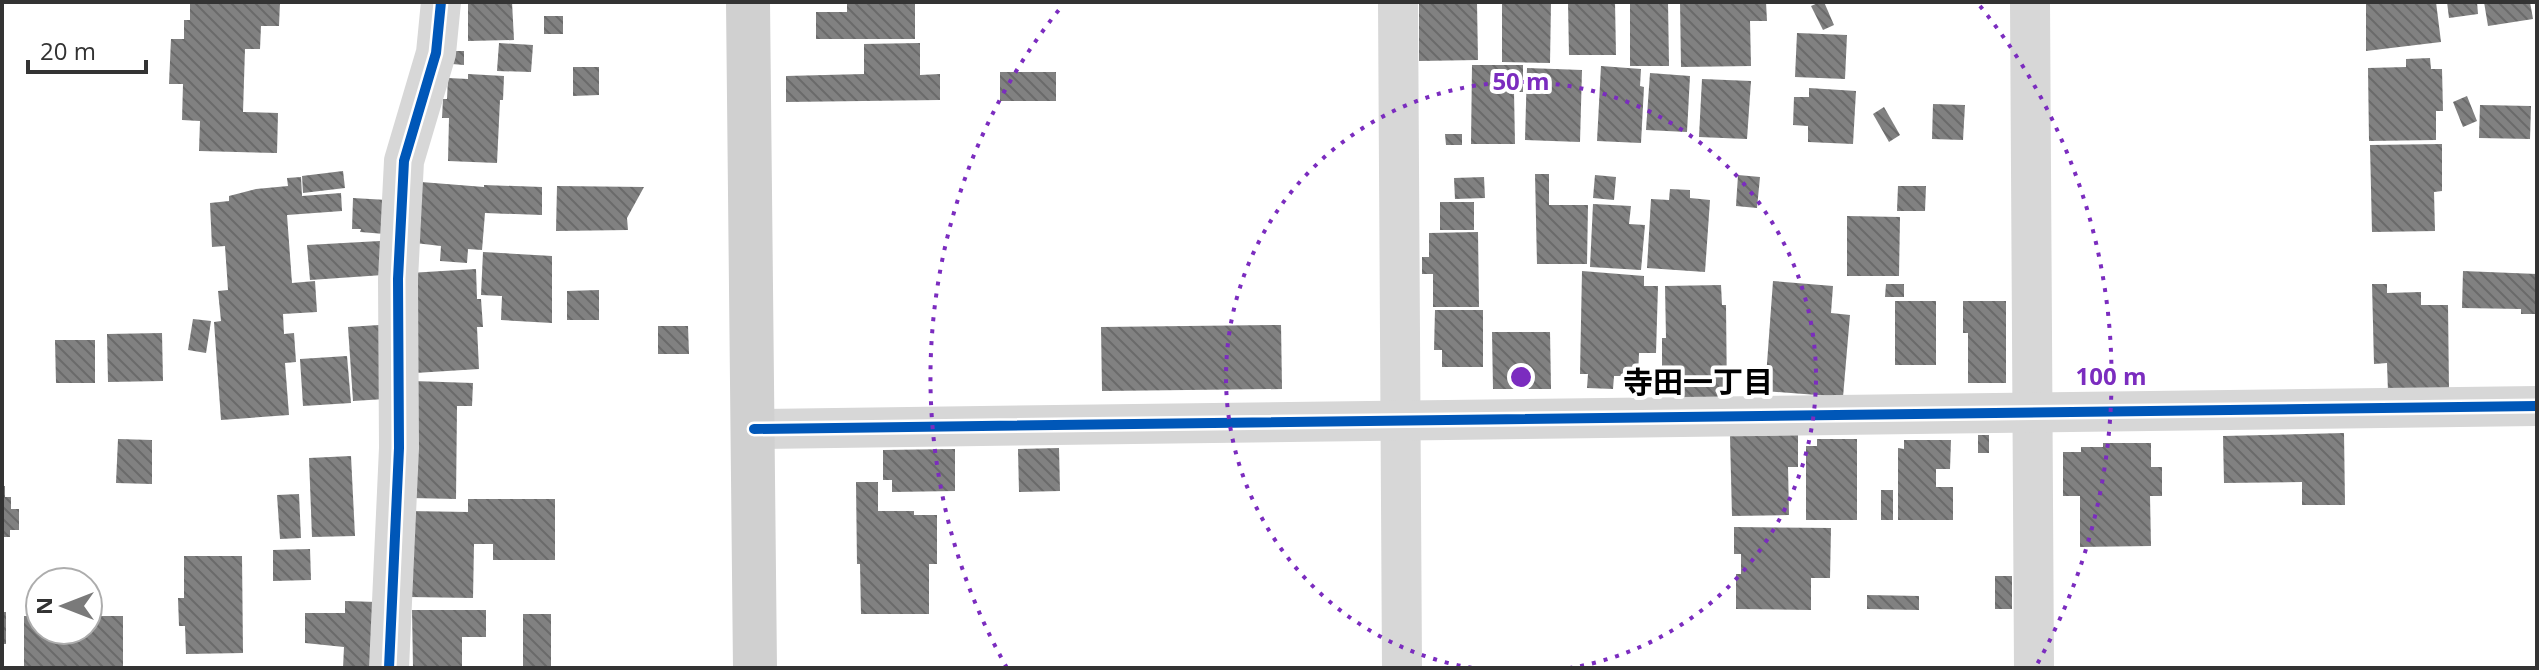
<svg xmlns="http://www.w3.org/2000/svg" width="2539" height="670" viewBox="0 0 2539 670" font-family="'Open Sans','Noto Sans JP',sans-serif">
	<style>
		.building { fill: url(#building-back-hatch) }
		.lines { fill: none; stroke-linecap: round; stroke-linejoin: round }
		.street { stroke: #d7d7d7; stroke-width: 40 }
		.secondary { stroke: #d0d0d0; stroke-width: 44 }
		.cycleway-casing { stroke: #fff; stroke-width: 15 }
		.cycleway { stroke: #0057b8; stroke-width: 10 }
		.ring { fill: none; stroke: #7b2cbf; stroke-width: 4; stroke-dasharray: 4 8 }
		.labels { text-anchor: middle; stroke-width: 8; stroke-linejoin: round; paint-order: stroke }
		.neighbourhood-label { font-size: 30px; font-weight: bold; fill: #000; stroke: #fff }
		.centre { fill: #7b2cbf; stroke: #fff; stroke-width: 4 }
		.ring-label { font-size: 24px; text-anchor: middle; font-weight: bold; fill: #7b2cbf; stroke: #fff; stroke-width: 8; stroke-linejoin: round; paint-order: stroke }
	</style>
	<defs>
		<pattern id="building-back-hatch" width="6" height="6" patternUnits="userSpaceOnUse" patternTransform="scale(2)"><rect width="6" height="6" fill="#818181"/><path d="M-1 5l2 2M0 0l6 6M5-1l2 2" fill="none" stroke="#6a6a6a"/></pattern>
	</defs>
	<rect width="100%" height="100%" fill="#fff"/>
	<g class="building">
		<path d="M190 2H280L279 26H261L260 49H245L243 112 278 113 277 153 199 151 200 121 182 120 183 84H169L171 39H184V20H190Z"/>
		<path d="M468 2H512L514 40 468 41Z"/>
		<path d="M847 2H915V39H816V12H847Z"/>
		<path d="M1419 2 1477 3 1478 60 1419 61Z"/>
		<path d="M1502 2H1551L1550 63 1502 62Z"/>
		<path d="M1568 2H1615L1616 55H1569Z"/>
		<path d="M1630 2H1668L1669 66H1630Z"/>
		<path d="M1680 2H1766L1767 21H1750L1751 66 1681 67Z"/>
		<path d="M1820 2H1824L1834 25 1823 30 1811 6Z"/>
		<path d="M2366 2H2436L2441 42 2366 51Z"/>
		<path d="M2447 2H2477L2478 14 2449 18Z"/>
		<path d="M2484 2H2530L2533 19 2488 26Z"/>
		<rect x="544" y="16" width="19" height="18"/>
		<path d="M1797 33 1847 35 1845 79 1795 77Z"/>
		<path d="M499 43 533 45 531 72 497 71Z"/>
		<path d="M920 43V75L940 74V100L786 102V76L864 74V44Z"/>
		<path d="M452 51H464V65L452 64Z"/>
		<path d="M2430 58 2431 69H2442L2443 111H2436V140L2369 141 2368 68 2406 67V59Z"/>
		<path d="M1472 65H1523V92H1514L1515 144H1471Z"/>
		<path d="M1601 66 1641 69 1640 86 1644 87 1641 143 1597 141Z"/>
		<path d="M573 67H599V95L573 96Z"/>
		<path d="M1527 68 1582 70 1580 142 1525 140Z"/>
		<rect x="1000" y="72" width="56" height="29"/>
		<path d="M1650 73 1690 76 1687 132 1646 130Z"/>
		<path d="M468 74 504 76 503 100H500L497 163 448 161 449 118H442L443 99H447L448 78 468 79Z"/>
		<path d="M1702 79 1751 81 1747 139 1699 137Z"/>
		<path d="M1809 88 1856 91 1853 144 1808 142V126L1793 125 1794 97H1809Z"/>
		<path d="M2467 96 2477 121 2463 127 2453 102Z"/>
		<path d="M1933 104 1965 105 1963 140 1932 139Z"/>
		<path d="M2480 105 2531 106 2530 139 2479 138Z"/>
		<path d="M1884 107 1900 135 1889 142 1873 114Z"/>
		<path d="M1445 134H1462V145H1446Z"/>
		<path d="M2442 144V191L2434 192 2435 231 2372 232 2370 145Z"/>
		<path d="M343 171 345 188 303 193 302 176Z"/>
		<path d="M1535 174H1549V205H1588L1587 264H1537Z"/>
		<path d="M1595 175 1616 177 1614 200 1593 198Z"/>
		<path d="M1738 175 1760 177 1757 208 1736 206Z"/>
		<path d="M301 177 302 196 341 193 342 211 287 215 292 283 315 281 317 312 283 314 284 334 294 333 296 362 285 363 289 415 221 420 214 322 221 321 218 291 228 290 225 246 212 247 210 203 229 201V196L256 189 288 186 287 178Z"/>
		<path d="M1484 177 1485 198 1455 199 1454 178Z"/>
		<path d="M421 182 484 187V185L542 187V215L485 213 482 250 468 249 467 263 440 261 441 246 415 243Z"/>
		<path d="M557 186 644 187 627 218 628 230 556 231Z"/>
		<path d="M1898 186H1926L1925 211H1897Z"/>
		<path d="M1670 189 1690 190V198L1710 200 1705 272 1647 268 1651 199 1669 200Z"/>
		<path d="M353 198 387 200 385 234 360 232 361 229H352Z"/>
		<rect x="1440" y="202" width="34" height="28"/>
		<path d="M1593 204 1631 206 1629 224 1645 225 1641 270 1590 267Z"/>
		<path d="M1847 216 1900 217 1899 276H1847Z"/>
		<path d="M1478 232 1479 307H1433V274H1422V257H1429V233Z"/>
		<path d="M380 241 383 275 310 280 307 245Z"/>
		<path d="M483 252 552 256V323L501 320 502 296 481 295Z"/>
		<path d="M476 269 477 299H481L483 327H477L479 369 415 373 409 273Z"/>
		<path d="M1582 271 1644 276V286H1658L1656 353H1639L1638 376H1614L1613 389 1587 388 1588 374H1580Z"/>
		<path d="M2463 271 2537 274V314H2521V309L2462 308Z"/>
		<path d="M1773 281 1833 286 1831 313 1850 315 1843 397 1765 391Z"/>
		<path d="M1886 284H1904V297H1885Z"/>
		<path d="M2372 284H2387V293L2421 292V305H2448L2449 391 2388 392 2387 363 2374 364Z"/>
		<path d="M1721 285 1722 305H1726L1727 401H1662V338H1666L1665 286Z"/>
		<path d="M599 290V320H567V291Z"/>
		<rect x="1895" y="301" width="41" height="64"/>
		<path d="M1963 301H2006V383H1968V333H1963Z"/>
		<path d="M1435 310H1483V367H1442V350H1434Z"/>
		<path d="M193 319 211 321 206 353 188 350Z"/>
		<path d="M379 325 385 399 353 401 348 327Z"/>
		<path d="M1281 325 1282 389 1102 391 1101 327Z"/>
		<path d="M658 326H688L689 354H658Z"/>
		<path d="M1492 332H1550L1551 389H1493Z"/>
		<path d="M162 333 163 381 108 382 107 334Z"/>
		<path d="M55 340H95V383H56Z"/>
		<path d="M347 356 351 403 303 406 300 359Z"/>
		<path d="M413 381 473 383 472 406H457L456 499 411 498Z"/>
		<path d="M2344 433 2345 505H2302V482L2224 483 2223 436Z"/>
		<path d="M1798 435V467H1788L1789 515 1732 516 1730 436Z"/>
		<rect x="1978" y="435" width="11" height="18"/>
		<path d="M118 439 152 440V484L116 483Z"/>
		<path d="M1817 439H1857V520H1806V446H1817Z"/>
		<path d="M1904 440H1951L1950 469H1936V487H1953V520H1898V448L1904 449Z"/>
		<path d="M2103 443H2151V467H2162V496H2150L2151 546 2080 547V496H2063V452H2081V447H2103Z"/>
		<path d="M1059 448 1060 491 1019 492 1018 449Z"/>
		<path d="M955 449V491L892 492V480H883V450Z"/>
		<path d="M351 456 355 536 312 537 309 458Z"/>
		<path d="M856 482H878V511H914V515H937V564H929V614H861L860 564H857Z"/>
		<path d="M2 486H5V497H11V509H19V530H10V537H2Z"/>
		<rect x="1881" y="490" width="12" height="30"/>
		<path d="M299 494 301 538 280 539 277 495Z"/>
		<path d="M468 499H555V560H493V544H474L473 598 409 597V511L468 512Z"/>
		<path d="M1734 527 1831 528 1830 578H1811V610L1736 609V574H1741V554H1734Z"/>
		<path d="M310 549 311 580 273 581V550Z"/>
		<path d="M184 556H242L243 653 186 654 185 626H179L178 598H184Z"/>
		<rect x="1995" y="576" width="17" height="33"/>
		<path d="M1867 595 1919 596V610L1867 609Z"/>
		<path d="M345 601 377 602 376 668H343L344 647 305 643V613H345Z"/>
		<path d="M412 610H486V637H462V668H413Z"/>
		<rect x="2" y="612" width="4" height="32"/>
		<rect x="523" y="614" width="28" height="54"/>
		<path d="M24 616H40V630H88V616H123V668H24Z"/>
	</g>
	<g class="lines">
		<g class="street">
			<path d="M1398 2 1402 668"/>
			<path d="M2030 2 2034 668"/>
			<path d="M754 429 2537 406"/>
			<path d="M389 668 399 448 398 279 404 161 436 53 441 2"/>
		</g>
		<path class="secondary" d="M748 2 755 668"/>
		<defs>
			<g id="cycleway">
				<path d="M754 429 2537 406"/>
				<path d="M389 668 399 448 398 279 404 161 436 53 441 2"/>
			</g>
		</defs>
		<use href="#cycleway" class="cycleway-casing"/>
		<use href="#cycleway" class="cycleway"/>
	</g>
	<g class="ring">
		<path d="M1472 668A295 295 0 1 1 1570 668"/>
		<path d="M1007 668A590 590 0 0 1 1062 6M1980 6A590 590 0 0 1 2035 668"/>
	</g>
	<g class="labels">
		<g class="neighbourhood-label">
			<text x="1698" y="393">寺田一丁目</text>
		</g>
	</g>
	<circle cx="1521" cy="377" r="12" class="centre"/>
	<g class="ring-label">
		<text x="1521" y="90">50 m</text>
		<text x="2111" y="385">100 m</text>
	</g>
	<rect width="2539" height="670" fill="none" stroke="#333333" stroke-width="8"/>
	<g transform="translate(64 606) rotate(270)"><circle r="38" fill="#ffffff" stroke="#adadad" stroke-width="2"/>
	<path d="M0-6L14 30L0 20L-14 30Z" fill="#7a7a7a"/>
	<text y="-12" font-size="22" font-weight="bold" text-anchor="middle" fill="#333333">N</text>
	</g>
	<path d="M28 60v12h118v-12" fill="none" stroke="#333333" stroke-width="4"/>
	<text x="40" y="60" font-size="24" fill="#333333" stroke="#ffffff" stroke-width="6" paint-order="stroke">20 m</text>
</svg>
